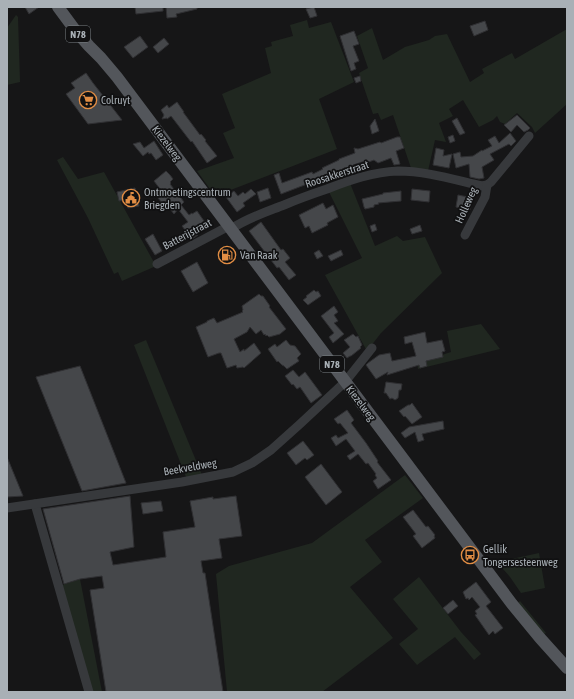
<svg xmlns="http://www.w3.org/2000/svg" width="574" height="699" viewBox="0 0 574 699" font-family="'Asap Condensed',sans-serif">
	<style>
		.green { fill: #202720 }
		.building { fill: #45474a; stroke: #303033 }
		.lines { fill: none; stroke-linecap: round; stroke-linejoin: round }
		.minor { stroke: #37393c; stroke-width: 9 }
		.major { stroke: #53565b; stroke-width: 12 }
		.labels { text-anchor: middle; stroke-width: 3.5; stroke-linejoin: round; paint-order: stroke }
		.shield { fill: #111112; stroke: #7b8085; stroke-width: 1 }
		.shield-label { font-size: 10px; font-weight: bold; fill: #a9b0b6 }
		.poi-label { font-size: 11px; fill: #a9b0b6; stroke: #111112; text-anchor: start }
		.street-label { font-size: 11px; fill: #a9b0b6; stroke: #111112 }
	</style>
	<rect width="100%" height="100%" fill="#161617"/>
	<g class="green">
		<path d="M16 15 18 17 20 82 7 85V28Z"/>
		<path d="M307 20 309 28 331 22 354 82 319 99 337 149 215 196 197 171 234 158 223 133 235 128 222 94 271 73 265 48 272 46 271 42 293 36 290 25Z"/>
		<path d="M372 28 383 60 405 47 429 40 435 36 447 34 470 82 484 73 482 69 512 53 515 59 567 29V104L535 133 532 127 517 113 505 124 500 122 497 116 493 120 479 127 463 100 449 109 453 116 439 123 446 142 435 140 428 171 411 168 393 115 381 120 378 113 373 114 359 73 368 68 357 36Z"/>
		<path d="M63 157 78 179 104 172 156 266 122 281 118 272 114 274 88 218 57 160Z"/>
		<path d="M350 183 375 246 397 236 403 241 425 237 442 273 381 333 367 351 325 275 362 258 329 192Z"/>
		<path d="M481 324 500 349 418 369 417 363 451 352 447 331Z"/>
		<path d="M146 340 202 475 186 477 134 345Z"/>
		<path d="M405 475 423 498 365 540 382 562 350 587 393 638 322 692H227L216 574 229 566 312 543Z"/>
		<path d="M539 553 545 588 521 593 510 577 497 562Z"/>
		<path d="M419 577 461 632 481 654 474 660 455 637 417 665 399 644 418 629 393 599Z"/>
		<path d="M80 579 102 692H91L62 585Z"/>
		<path d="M520 601 546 633 542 635 517 604Z"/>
	</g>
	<g class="building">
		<path d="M25 7H39L29 14Z"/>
		<path d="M135 7H163V11L136 14Z"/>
		<path d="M166 7H197V9L176 14 177 17 167 18Z"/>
		<path d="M314 7 317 16 310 18 306 9Z"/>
		<path d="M485 21 488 30 474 36 470 26Z"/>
		<path d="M354 31 359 44 353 46 359 61 354 63 356 69 351 71 340 36Z"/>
		<path d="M140 36 148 47 133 58 124 47Z"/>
		<path d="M164 38 169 44 158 53 153 47Z"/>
		<path d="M86 73 93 83 122 120 88 124 66 94 75 88 71 83Z"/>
		<path d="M360 76 361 81 356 83 354 78Z"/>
		<path d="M177 102 184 112H183L200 135 201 134 206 140 205 141 217 156 207 163 192 141 191 142 171 116 167 119V118L162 119 164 115 161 110 167 105 169 108Z"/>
		<path d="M517 115 530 128 528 130 524 132 517 125 511 132 504 125Z"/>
		<path d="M457 118 465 133 460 135 452 121Z"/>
		<path d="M375 119 379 131 372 134 370 126Z"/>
		<path d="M510 133 516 141 511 146 509 144 490 154 494 160 482 167 484 178 479 179 470 177 469 164 456 168 453 154 460 152 461 157 473 156 482 150V151L492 146 488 140 495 136 499 143Z"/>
		<path d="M453 135 455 141 450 143 448 137Z"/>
		<path d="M397 137H400L404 148 396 151 400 164 394 165 391 158 378 163 374 160 366 163 365 161 353 165 354 167 325 177V176L315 179V181L281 194 274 175 279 173 282 183 312 172 313 174 323 169 322 168 339 160V159L355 153 354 148 358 149 380 142 381 143Z"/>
		<path d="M154 141 163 155 156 160 151 153 149 154 148 152 143 156 133 144 140 142 144 148Z"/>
		<path d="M436 148 444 150 443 156 452 154 449 168 433 165Z"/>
		<path d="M166 171 170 175 173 179 170 182 171 183 170 184 184 202 181 205 189 215 192 213V214L197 211 204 221 200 224 201 226 195 231 198 235 192 239 182 226 188 222 178 209 174 214 164 201 162 203 158 198 163 193 154 181Z"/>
		<path d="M135 188 139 206 128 208 126 200 119 201 117 192Z"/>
		<path d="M268 188 271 198 260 202 257 192Z"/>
		<path d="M251 189 256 194 243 203 245 206 237 212 226 197 234 191 238 196 243 192 245 194Z"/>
		<path d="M412 189 430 191 429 202 411 200Z"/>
		<path d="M401 191V201L378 203 379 204 374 205V207L365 209 364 207 362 199 383 194V193Z"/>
		<path d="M458 195 473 198 470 210 456 207Z"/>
		<path d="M323 203 326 209 333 205 338 217 327 223 328 225 312 233 309 226 305 228 299 215Z"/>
		<path d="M261 222 281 250 283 249 290 258 285 262 296 275 289 280 279 267 277 268 249 231Z"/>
		<path d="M375 224 377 230 372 232 370 226Z"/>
		<path d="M420 225 422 231 412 234 410 229Z"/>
		<path d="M153 234 162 251 155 255 145 239Z"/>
		<path d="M227 247 234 257 228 262 220 253Z"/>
		<path d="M319 250 323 256 317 259 314 253Z"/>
		<path d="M341 250 343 255 331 261 328 256Z"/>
		<path d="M197 262 208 283 193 292 181 271Z"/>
		<path d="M314 290 316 292 318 291 321 296 308 305 303 300 307 297 306 296Z"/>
		<path d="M259 294 261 296H263L270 306 269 307 286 329 280 334 269 337 267 335 266 336 265 334 264 335 261 330 256 334 250 327 247 332 234 339 240 352 244 349V351L254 343 261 353 244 368 243 367 237 368 236 365 227 368 221 353H219L208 357 196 327 207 322V321L214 318 217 323 243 312 242 311 243 310 242 306Z"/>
		<path d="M334 306 338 312 334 315 338 321 334 323 344 334 333 343 329 337 334 333 321 316Z"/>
		<path d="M425 332 427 343 442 340 445 351 442 352 443 357 426 361 427 366 420 368 419 365 387 375 388 372 376 379 366 365 368 363 379 355 390 353 392 361 416 356 412 342 405 344 404 337Z"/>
		<path d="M353 334 356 337 358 336 362 345 360 347 361 348 351 356H350L347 358 343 353 350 347 344 340Z"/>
		<path d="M286 340 290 345 295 346 301 354 297 358 299 361 287 369 284 366 282 365 278 361 277 362 268 349 275 344 277 347Z"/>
		<path d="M80 366 126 483 82 491 36 377Z"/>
		<path d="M293 370 299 377 305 372 322 395 311 403 300 387 297 389 293 384 292 385 285 376Z"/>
		<path d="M386 382 402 384 401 390H399L398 398 395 400 392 398 390 399 386 393H384Z"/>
		<path d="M412 403 422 417 412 424 405 416 404 417 399 411 408 405H410Z"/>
		<path d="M347 410 354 420 351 423 366 443 378 461 377 462 391 480 378 489 373 481 377 478 375 475 376 474 368 463 366 464 358 454 350 460 347 456 355 451 346 439 336 446 331 438 336 435 338 438 348 433 340 423 338 424 334 419Z"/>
		<path d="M443 421 444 429 422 434 424 440 418 442 415 432 405 438 401 433 409 427Z"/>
		<path d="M303 441 314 455 307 460 305 458 296 465 287 453Z"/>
		<path d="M7 457 23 496 7 497Z"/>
		<path d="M321 464 342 492 326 505 305 477Z"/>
		<path d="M130 496 134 547 110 552 113 565 166 557 163 532 195 527 190 501 213 497V499L236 496 242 536 219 539 222 558 201 561 203 573H205L223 692H106L90 590 104 588 102 576 80 579 64 584 43 509Z"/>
		<path d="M161 501 163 511 143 514 141 503Z"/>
		<path d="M413 510 426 527 428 526 435 535 434 536 435 538 422 548 413 536 416 534 403 517Z"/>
		<path d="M476 582 491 602 486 606 503 628 495 634 493 631 489 635 475 615 477 614 475 611 480 607 472 597 469 600 468 598 466 599 463 592Z"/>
		<path d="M453 600 458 606 448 614 443 608Z"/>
	</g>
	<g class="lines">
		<g class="minor">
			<path d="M231 229C247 218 266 212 284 205 298 199 312 194 327 189 350 180 373 172 398 171 426 171 455 180 482 186L487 185 491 182 529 136"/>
			<path d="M465 235 485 197 487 185"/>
			<path d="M157 264 229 226"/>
			<path d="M35 504 89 692"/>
			<path d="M7 508 182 482 233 472 252 463 271 450 300 424 345 382 372 348"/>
		</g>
		<path class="major" d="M58 7 75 30 89 46 101 58 117 77 512 604 540 638 567 668"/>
	</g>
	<defs>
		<symbol id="supermarket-ring" viewBox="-11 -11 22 22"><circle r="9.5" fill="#111112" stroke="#e18d44" stroke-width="1.5"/><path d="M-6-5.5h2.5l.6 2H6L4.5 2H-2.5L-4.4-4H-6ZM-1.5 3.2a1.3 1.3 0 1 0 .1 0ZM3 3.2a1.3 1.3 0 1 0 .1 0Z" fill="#e18d44"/></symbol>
		<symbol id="civic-ring" viewBox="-11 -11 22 22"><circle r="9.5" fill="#111112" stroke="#e18d44" stroke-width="1.5"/><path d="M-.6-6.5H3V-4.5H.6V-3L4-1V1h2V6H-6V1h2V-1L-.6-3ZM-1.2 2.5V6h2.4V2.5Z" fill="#e18d44"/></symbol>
		<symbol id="fuel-ring" viewBox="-11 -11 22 22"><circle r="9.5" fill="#111112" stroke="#e18d44" stroke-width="1.5"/><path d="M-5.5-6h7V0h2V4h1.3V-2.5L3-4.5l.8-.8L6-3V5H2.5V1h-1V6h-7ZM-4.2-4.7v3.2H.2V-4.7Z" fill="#e18d44"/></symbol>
		<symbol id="bus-ring" viewBox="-11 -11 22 22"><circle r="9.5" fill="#111112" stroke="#e18d44" stroke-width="1.5"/><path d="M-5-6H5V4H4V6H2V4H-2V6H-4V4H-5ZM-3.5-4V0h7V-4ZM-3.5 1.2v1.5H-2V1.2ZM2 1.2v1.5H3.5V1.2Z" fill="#e18d44"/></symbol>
	</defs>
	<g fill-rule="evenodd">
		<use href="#supermarket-ring" x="78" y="90" width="20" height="20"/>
		<use href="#civic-ring" x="121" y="188" width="20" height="20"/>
		<use href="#fuel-ring" x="217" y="245" width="20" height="20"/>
		<use href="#bus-ring" x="460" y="545" width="20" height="20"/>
	</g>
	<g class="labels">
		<g class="shield">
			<rect x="66" y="26" width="24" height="16" rx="3"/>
			<rect x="320" y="356" width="24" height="16" rx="3"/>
		</g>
		<g class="shield-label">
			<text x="78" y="38">N78</text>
			<text x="332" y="368">N78</text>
		</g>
		<g class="poi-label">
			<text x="101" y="104">Colruyt</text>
			<text x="144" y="196">Ontmoetingscentrum<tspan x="144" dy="13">Briegden</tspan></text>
			<text x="240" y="259">Van Raak</text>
			<text x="483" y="553">Gellik<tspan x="483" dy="13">Tongersesteenweg</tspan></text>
		</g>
		<g class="street-label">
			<text transform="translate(167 143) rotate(53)" y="4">Kiezelweg</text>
			<text transform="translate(337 174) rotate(-18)" y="4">Roosakkerstraat</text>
			<text transform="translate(466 205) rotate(-66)" y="4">Holleweg</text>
			<text transform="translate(187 234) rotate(-28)" y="4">Batterijstraat</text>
			<text transform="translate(361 403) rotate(53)" y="4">Kiezelweg</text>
			<text transform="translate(190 467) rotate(-10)" y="4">Beekveldweg</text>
		</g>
	</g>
	<rect width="574" height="699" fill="none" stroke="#a9b0b6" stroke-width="16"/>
</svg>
